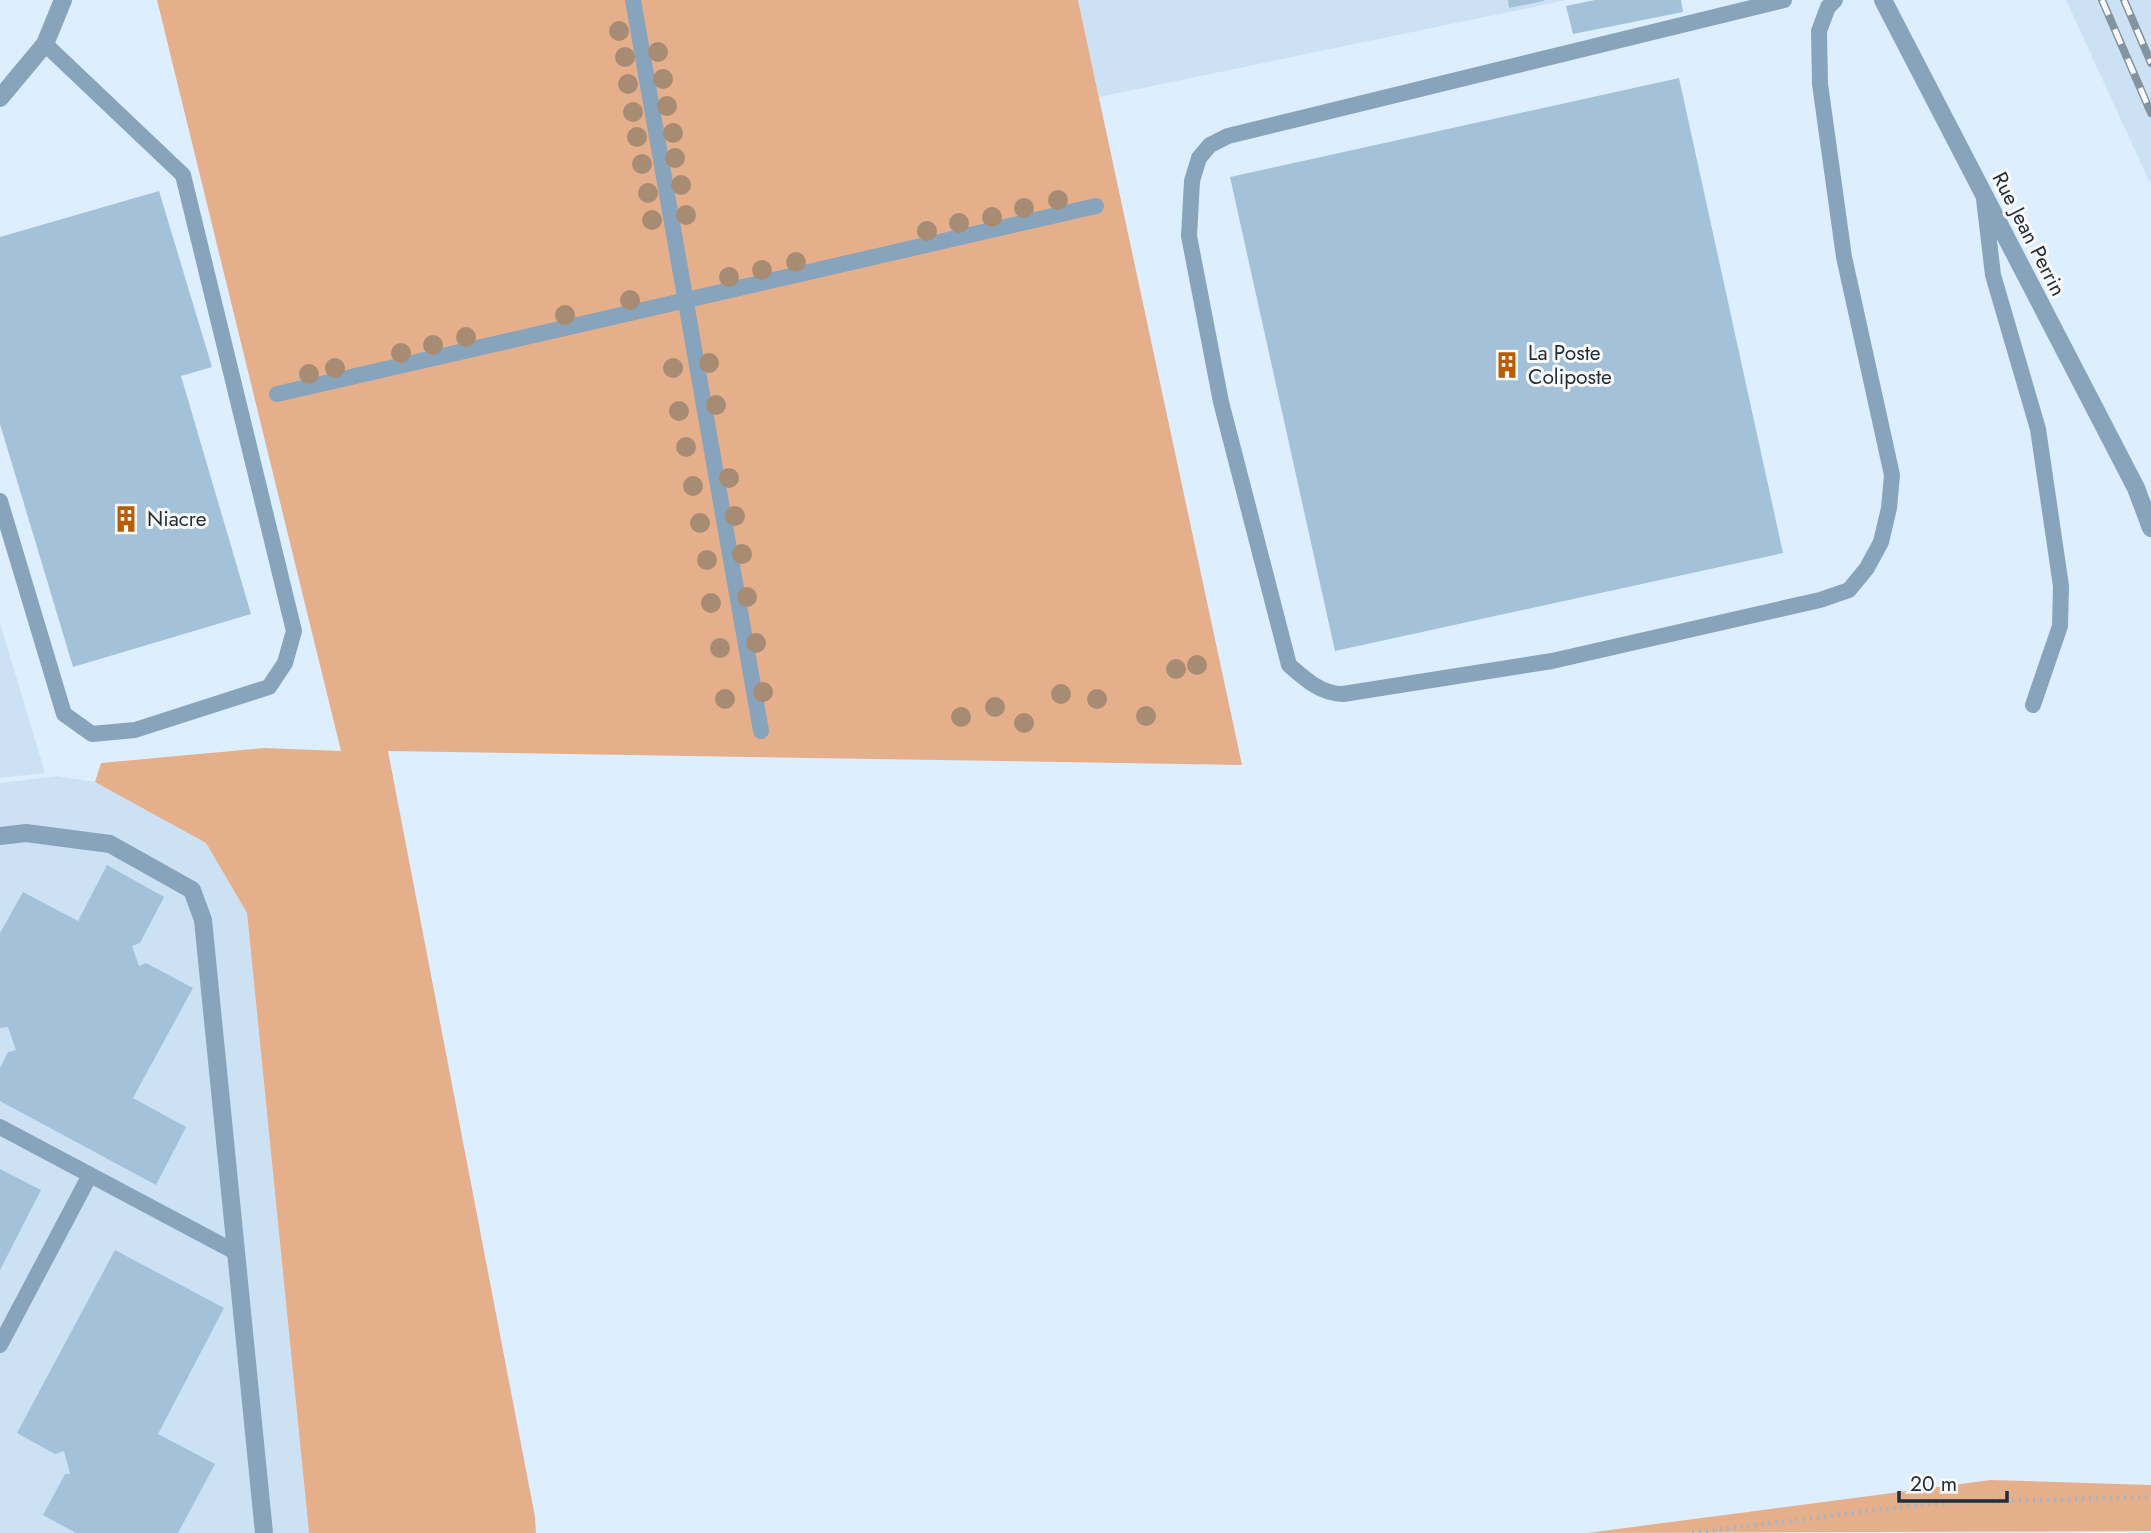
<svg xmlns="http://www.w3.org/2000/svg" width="2151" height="1533" viewBox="0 0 2151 1533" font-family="Jost,sans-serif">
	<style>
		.built { fill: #cce2f4 }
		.green { fill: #e5af8c }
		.building { fill: #a3c1d9 }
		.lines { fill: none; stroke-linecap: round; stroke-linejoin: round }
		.path { stroke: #a5b5c3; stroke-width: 4.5; stroke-dasharray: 2 5; stroke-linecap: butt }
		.service { stroke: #87a4bc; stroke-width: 16 }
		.minor { stroke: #87a4bc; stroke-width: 18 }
		.rail-casing { stroke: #8493a0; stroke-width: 8 }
		.rail { stroke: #fafafa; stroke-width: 5; stroke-dasharray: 16; stroke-linecap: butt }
		.tree { fill: #a78c73 }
		.labels { text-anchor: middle; stroke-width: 6; stroke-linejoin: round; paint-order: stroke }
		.street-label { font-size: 21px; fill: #222e37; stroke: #fafafa }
		.poi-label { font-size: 21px; fill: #222e37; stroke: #fafafa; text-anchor: start }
	</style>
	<rect width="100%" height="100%" fill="#ddefff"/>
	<g class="built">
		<path d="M1078 0H1567L1099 97Z"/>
		<path d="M2066 0H2151V185Z"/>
		<path d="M0 623 45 773 0 778Z"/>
		<path d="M57 776 95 782 206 843 247 913 309 1533H0V783Z"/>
	</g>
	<g class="green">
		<path d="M157 0H1078L1242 765 388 751 535 1517 536 1533H309L247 913 206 843 95 782 101 763 264 748 341 751Z"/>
		<path d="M1991 1480 2151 1485V1531L1587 1533Z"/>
	</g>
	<g class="building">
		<path d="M1508 0H1544V1L1509 8Z"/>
		<path d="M1595 0H1681L1683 12 1573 34 1566 6Z"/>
		<path d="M1679 78 1783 553 1335 651 1230 177Z"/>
		<path d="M159 191 212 367 181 376 251 614 73 667 0 424V237Z"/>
		<path d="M107 865 164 897 140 943 132 946 139 966 146 963 193 988 133 1098 186 1127 156 1185 0 1101V1068L8 1052 16 1050 8 1027 0 1028V933L23 892 78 921Z"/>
		<path d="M0 1169 41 1190 0 1270Z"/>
		<path d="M115 1250 224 1308 158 1434 215 1464 178 1533H76L43 1515 65 1474H70L64 1451 55 1454 17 1433Z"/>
	</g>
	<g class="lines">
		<path class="path" d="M1692 1533 1935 1503 2151 1497"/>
		<g class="service">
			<path d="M633 0 761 731"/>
			<path d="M1784 0 1228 136 1210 145 1199 158 1192 181 1189 236 1221 402 1289 665C1305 679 1321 694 1343 694L1552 661 1820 600 1849 590 1867 568 1881 542 1889 508 1892 475 1844 257 1820 84 1819 31 1828 7 1835 0"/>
			<path d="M1984 199 1993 275 2038 429 2061 586 2060 626 2033 705"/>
			<path d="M277 394 1096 206"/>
			<path d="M0 501 64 714 92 734 135 730 269 687 285 663 294 631 183 175 45 44"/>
			<path d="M0 1127 237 1253"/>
			<path d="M0 1345 90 1175"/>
		</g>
		<g class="minor">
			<path d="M1883 0 2136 488 2151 528"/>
			<path d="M0 98 45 44 63 0"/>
			<path d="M0 836 26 833 110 844 192 890 203 920 264 1533"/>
		</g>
		<defs>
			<g id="rail">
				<path d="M2102 0 2151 113"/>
				<path d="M2124 0 2151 63"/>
			</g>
		</defs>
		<use href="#rail" class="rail-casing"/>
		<use href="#rail" class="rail"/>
	</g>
	<g class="tree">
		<circle cx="619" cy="31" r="10"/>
		<circle cx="658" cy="52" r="10"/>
		<circle cx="625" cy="57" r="10"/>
		<circle cx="663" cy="79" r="10"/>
		<circle cx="628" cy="84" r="10"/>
		<circle cx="667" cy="106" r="10"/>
		<circle cx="633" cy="112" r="10"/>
		<circle cx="673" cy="133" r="10"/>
		<circle cx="637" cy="137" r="10"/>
		<circle cx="675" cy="158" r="10"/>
		<circle cx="642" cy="164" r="10"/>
		<circle cx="681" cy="185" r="10"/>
		<circle cx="648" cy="193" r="10"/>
		<circle cx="1058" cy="200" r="10"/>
		<circle cx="1024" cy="208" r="10"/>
		<circle cx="686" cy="215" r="10"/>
		<circle cx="992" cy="217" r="10"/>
		<circle cx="652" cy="220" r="10"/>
		<circle cx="959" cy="223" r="10"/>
		<circle cx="927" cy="231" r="10"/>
		<circle cx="796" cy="262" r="10"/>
		<circle cx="762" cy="270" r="10"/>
		<circle cx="729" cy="277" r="10"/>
		<circle cx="630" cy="300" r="10"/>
		<circle cx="565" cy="315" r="10"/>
		<circle cx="466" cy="337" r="10"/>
		<circle cx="433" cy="345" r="10"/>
		<circle cx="401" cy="353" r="10"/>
		<circle cx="709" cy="363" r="10"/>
		<circle cx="335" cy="368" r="10"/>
		<circle cx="673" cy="368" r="10"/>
		<circle cx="309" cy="374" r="10"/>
		<circle cx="716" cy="405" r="10"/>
		<circle cx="679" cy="411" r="10"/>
		<circle cx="686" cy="447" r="10"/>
		<circle cx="729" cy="478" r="10"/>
		<circle cx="693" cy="486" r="10"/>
		<circle cx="735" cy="516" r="10"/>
		<circle cx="700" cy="523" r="10"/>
		<circle cx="742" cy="554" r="10"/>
		<circle cx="707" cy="560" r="10"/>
		<circle cx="747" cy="597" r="10"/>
		<circle cx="711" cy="603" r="10"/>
		<circle cx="756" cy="643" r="10"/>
		<circle cx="720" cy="648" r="10"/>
		<circle cx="1197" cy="665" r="10"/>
		<circle cx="1176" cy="669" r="10"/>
		<circle cx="763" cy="692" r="10"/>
		<circle cx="1061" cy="694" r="10"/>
		<circle cx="725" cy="699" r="10"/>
		<circle cx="1097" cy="699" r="10"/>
		<circle cx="995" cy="707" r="10"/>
		<circle cx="1146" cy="716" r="10"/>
		<circle cx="961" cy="717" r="10"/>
		<circle cx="1024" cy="723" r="10"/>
	</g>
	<defs>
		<symbol id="building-bare" viewBox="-9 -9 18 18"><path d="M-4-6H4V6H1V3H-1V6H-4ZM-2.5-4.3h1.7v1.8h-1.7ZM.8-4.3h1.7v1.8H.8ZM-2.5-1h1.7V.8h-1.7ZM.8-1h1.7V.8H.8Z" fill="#b85c05" stroke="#fafafa" stroke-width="2.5" paint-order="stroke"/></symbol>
	</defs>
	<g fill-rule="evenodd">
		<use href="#building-bare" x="1488" y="346" width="38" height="38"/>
		<use href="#building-bare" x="107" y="500" width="38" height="38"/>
	</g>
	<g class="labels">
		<g class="street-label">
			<text transform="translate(2029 234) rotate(63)" y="7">Rue Jean Perrin</text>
		</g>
		<g class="poi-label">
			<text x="1528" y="360">La Poste<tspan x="1528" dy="24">Coliposte</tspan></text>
			<text x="147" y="526">Niacre</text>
		</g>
	</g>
	<path d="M1899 1491v10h108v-10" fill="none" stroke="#222e37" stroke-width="3.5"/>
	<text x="1910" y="1491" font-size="21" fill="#222e37" stroke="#fafafa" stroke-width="5" paint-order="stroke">20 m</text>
</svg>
